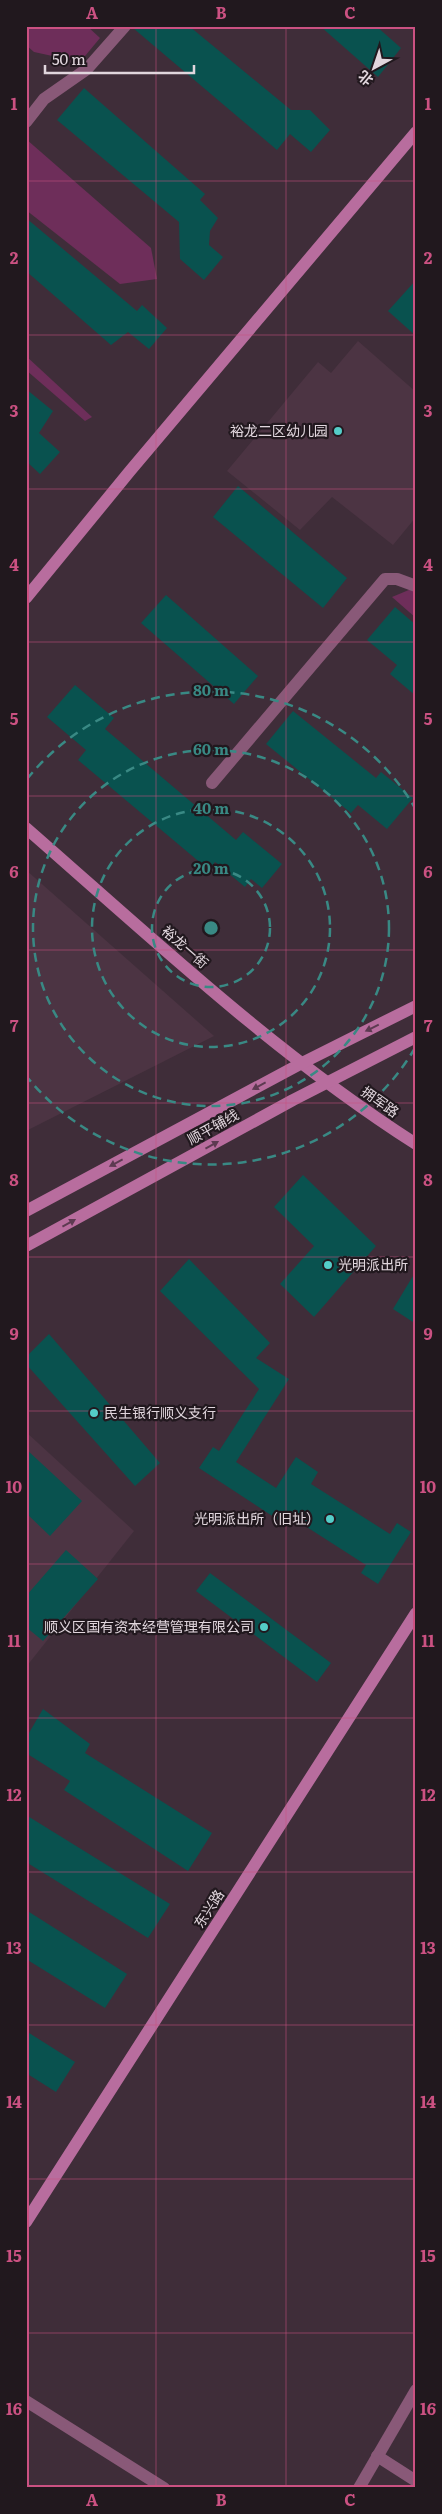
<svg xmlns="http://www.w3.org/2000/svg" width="442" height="2514" viewBox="0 0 442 2514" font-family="Literata,'Noto Sans SC',serif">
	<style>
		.built { fill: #4c3443 }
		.green { fill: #6e2e5a }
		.building { fill: #09524f }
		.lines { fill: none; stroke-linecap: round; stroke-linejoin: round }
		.street { stroke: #895978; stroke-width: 12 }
		.secondary { stroke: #b86d9e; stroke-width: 12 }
		.oneway { fill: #5d3a51 }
		.grid { fill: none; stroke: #cb5182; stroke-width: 1; stroke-opacity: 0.55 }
		.ring { fill: none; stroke: #398984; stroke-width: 2.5; stroke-dasharray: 9 6 }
		.poi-dot { fill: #54cdc8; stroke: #21181e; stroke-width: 2 }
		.labels { text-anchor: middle; stroke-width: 4.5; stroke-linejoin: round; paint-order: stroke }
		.poi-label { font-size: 14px; fill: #e1d6dd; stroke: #21181e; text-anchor: end }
		.street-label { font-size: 14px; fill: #e1d6dd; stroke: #21181e }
		.centre { fill: #398984; stroke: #21181e; stroke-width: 2.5 }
		.ring-label { font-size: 15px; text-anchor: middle; font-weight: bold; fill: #398984; stroke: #21181e; stroke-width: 4.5; stroke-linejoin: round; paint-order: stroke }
		.neatline { fill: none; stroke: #cb5182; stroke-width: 2 }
		.grid-label { font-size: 16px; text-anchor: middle; font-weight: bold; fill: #cb5182 }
	</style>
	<rect width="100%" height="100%" fill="#3f2d39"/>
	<g class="built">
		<path d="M358 341 416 392V517L393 545 332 497 300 530 227 471 318 362 331 373Z"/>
		<path d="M26 870 214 1036 26 1131Z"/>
		<path d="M26 1432 134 1531 26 1667Z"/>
	</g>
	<g class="green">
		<path d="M26 26H87L100 38 80 62 34 52 26 45Z"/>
		<path d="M26 139 151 248 157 279 120 284 26 210Z"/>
		<path d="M26 356 92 417 85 421 26 370Z"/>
		<path d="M416 587V618L392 597Z"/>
	</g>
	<g class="building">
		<path d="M133 26H189L291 110H310L330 130 311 152 290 134 277 150 133 28Z"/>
		<path d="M320 26H376L401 48 378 77Z"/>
		<path d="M84 88 205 194 200 200 218 218 210 231 209 245 223 257 204 280 180 259 179 222 57 120Z"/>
		<path d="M26 218 137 311 142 305 167 328 149 349 128 332 111 345 26 271Z"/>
		<path d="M416 280V336L388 311Z"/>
		<path d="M26 389 53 411 39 433 60 452 40 474 26 461Z"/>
		<path d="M238 486 347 578 323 608 213 517Z"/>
		<path d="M166 595 258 676 234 704 141 623Z"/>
		<path d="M395 607 416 625V696L390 674 397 665 367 640Z"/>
		<path d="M75 685 114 718 105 729 236 840 243 832 282 864 262 888 251 879 245 887 215 862 209 870 78 760 86 750 47 717Z"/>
		<path d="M293 711 376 778 381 772 413 798 387 829 358 805 351 813 266 744Z"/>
		<path d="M303 1175 376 1246 314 1317 280 1284 314 1246 274 1207Z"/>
		<path d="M189 1259 270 1343 256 1358 289 1379 236 1462 276 1488 296 1457 318 1472 311 1484 390 1534 397 1523 411 1532 378 1584 361 1573 366 1565 288 1515 283 1523 199 1468 213 1447 219 1451 259 1389 160 1291Z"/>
		<path d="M416 1271V1324L393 1309Z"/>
		<path d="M49 1334 160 1463 135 1486 26 1364V1357Z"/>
		<path d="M26 1449 82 1501 50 1536 26 1513Z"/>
		<path d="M66 1550 98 1579 43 1641 26 1627V1596Z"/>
		<path d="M210 1573 331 1663 317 1682 196 1591Z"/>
		<path d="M43 1709 90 1744 85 1753 212 1833 188 1871 64 1790 70 1781 26 1753V1738Z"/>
		<path d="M26 1815 170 1904 148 1938 26 1862Z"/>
		<path d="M26 1910 127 1974 105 2008 26 1959Z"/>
		<path d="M26 2031 75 2062 56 2092 26 2073Z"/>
	</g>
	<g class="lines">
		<g class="street">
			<path d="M26 122 44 99 87 69 125 26"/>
			<path d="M212 783 385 579H397L416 586"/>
			<path d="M26 2401 164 2488"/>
			<path d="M377 2456 416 2481"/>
			<path d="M359 2488 416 2390"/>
		</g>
		<g class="secondary">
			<path d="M26 598 130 471 416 132"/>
			<path d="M26 828C152 938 275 1054 416 1144"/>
			<path d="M26 1211 302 1063 416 1006"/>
			<path d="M26 1246 293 1100 416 1037"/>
			<path d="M26 2222 416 1613"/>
		</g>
	</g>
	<defs><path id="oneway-solid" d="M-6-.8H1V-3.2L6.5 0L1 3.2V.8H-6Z" transform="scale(1.25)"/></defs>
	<g class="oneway">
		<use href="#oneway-solid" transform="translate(372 1028) rotate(154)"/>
		<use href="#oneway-solid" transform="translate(259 1086) rotate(152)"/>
		<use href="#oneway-solid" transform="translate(212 1145) rotate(-29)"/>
		<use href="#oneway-solid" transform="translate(116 1163) rotate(152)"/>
		<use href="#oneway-solid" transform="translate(69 1223) rotate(-29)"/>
	</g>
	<path class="grid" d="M156 26V2488M286 26V2488M26 181H416M26 335H416M26 489H416M26 642H416M26 796H416M26 950H416M26 1103H416M26 1257H416M26 1411H416M26 1564H416M26 1718H416M26 1872H416M26 2025H416M26 2179H416M26 2333H416"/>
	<g class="ring">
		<circle cx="211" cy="928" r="59"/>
		<circle cx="211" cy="928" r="119"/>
		<circle cx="211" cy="928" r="178"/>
		<path d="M415 1048A237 237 0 0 1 27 1077M27 779A237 237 0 0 1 415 808"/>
	</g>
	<g class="poi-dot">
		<circle cx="338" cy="431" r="5"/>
		<circle cx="328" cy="1265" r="5"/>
		<circle cx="94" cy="1413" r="5"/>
		<circle cx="330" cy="1519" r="5"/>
		<circle cx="264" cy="1627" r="5"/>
	</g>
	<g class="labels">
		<g class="poi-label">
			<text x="328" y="436">裕龙二区幼儿园</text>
			<text x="338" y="1270" text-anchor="start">光明派出所</text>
			<text x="104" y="1418" text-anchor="start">民生银行顺义支行</text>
			<text x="320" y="1524">光明派出所（旧址）</text>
			<text x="254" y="1632">顺义区国有资本经营管理有限公司</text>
		</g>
		<g class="street-label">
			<text transform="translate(185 947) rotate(41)" y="5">裕龙一街</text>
			<text transform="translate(380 1102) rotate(35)" y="5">拥军路</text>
			<text transform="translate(213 1127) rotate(-29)" y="5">顺平辅线</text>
			<text transform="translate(209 1909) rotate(-57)" y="5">东兴路</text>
		</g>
	</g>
	<circle cx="211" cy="928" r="8" class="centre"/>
	<g class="ring-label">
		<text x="211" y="696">80 m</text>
		<text x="211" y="755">60 m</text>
		<text x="211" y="814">40 m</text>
		<text x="211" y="874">20 m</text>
	</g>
	<rect width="442" height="2514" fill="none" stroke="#21181e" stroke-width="55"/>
	<g transform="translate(374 68) rotate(220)" stroke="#21181e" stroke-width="4" paint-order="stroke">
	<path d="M0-4L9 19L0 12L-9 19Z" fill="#e1d6dd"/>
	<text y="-8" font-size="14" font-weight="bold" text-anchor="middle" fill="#e1d6dd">北</text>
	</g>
	<path d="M45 65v8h149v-8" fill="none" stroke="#e1d6dd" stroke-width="2.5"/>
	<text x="52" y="65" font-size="15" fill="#e1d6dd" stroke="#21181e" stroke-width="4" paint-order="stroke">50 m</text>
	<rect x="28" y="28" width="386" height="2458" class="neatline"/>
	<g class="grid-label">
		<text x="92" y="19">A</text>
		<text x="221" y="19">B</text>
		<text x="350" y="19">C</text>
		<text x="14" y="110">1</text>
		<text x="428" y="110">1</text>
		<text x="14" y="264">2</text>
		<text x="428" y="264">2</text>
		<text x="14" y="417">3</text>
		<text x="428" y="417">3</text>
		<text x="14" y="571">4</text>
		<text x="428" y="571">4</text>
		<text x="14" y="725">5</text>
		<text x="428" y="725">5</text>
		<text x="14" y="878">6</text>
		<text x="428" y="878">6</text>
		<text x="14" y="1032">7</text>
		<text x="428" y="1032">7</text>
		<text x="14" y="1186">8</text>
		<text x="428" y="1186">8</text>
		<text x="14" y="1340">9</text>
		<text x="428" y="1340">9</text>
		<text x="14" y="1493">10</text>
		<text x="428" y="1493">10</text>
		<text x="14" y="1647">11</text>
		<text x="428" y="1647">11</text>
		<text x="14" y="1801">12</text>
		<text x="428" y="1801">12</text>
		<text x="14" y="1954">13</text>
		<text x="428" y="1954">13</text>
		<text x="14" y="2108">14</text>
		<text x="428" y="2108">14</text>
		<text x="14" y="2262">15</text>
		<text x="428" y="2262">15</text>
		<text x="14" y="2415">16</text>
		<text x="428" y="2415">16</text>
		<text x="92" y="2506">A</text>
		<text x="221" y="2506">B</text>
		<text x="350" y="2506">C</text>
	</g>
</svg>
